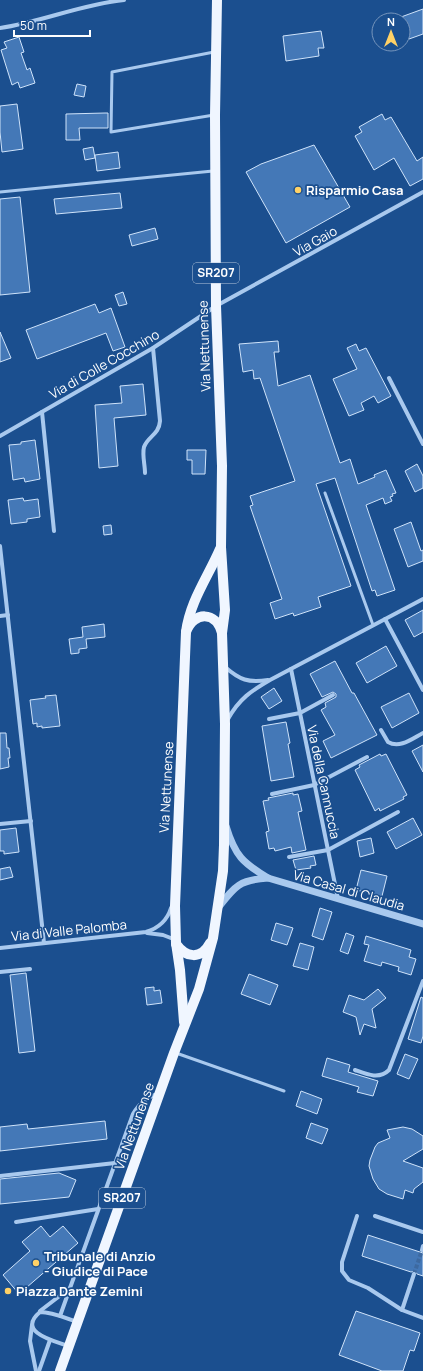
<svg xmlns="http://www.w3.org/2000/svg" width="423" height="1371" viewBox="0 0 423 1371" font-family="Manrope,sans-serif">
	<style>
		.building { fill: #4478b7; stroke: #cfe3fa }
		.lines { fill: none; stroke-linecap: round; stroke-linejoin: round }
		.minor-tunnel { stroke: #3d69a0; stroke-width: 4; stroke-dasharray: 4 2; stroke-linecap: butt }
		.service { stroke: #a9c9ee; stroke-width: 3 }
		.minor { stroke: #a9c9ee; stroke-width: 4 }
		.tertiary { stroke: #a9c9ee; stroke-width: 7 }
		.primary { stroke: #f0f6ff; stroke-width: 10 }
		.poi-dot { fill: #ffd166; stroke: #1b4f8f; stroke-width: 1.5 }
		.labels { text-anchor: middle; stroke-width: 3.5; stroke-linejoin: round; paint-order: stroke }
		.shield { fill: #1b4f8f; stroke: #bbcadd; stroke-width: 1 }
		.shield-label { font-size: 12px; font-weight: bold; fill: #fff }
		.poi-label { font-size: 13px; font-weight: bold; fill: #fff; stroke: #1b4f8f; text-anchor: start }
		.street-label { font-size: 13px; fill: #fff; stroke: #1b4f8f }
	</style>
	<rect width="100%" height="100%" fill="#1b4f8f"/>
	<g class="building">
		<path d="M423 9V34L409 39 401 17Z"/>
		<path d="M321 31 324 48H318L319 56 286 61 283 36Z"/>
		<path d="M19 37 24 52 21 53 27 70 30 68 35 83 20 88 18 82 12 85 1 50 7 48 4 42Z"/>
		<path d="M77 84 86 86 84 97 74 95Z"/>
		<path d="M17 104 23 149 2 152 0 132V106Z"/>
		<path d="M105 113H108V128H79L80 140H66V114Z"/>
		<path d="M382 114 385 120 391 117 417 161 423 157V179L410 186 394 158 374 170 355 136 362 132 359 127Z"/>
		<path d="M314 145 350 207 286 243 246 172 261 164Z"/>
		<path d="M93 147 95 158 85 160 83 149Z"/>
		<path d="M118 152 120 168 97 171 95 155Z"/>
		<path d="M120 193 122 208 56 214 54 199Z"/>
		<path d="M20 197 30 292 0 295V199Z"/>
		<path d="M155 228 158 239 132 246 129 235Z"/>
		<path d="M123 292 127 304 119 306 115 295Z"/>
		<path d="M95 304 99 313 111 308 125 347 113 351 106 333 37 359 26 330Z"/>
		<path d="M0 332 11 358 0 362Z"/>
		<path d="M278 341 279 352H274L278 386 310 375 340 463 350 459 358 484 375 477 374 475 386 470 396 493 392 494 393 496 390 497 392 501 385 504 383 498 366 505 395 590 377 596 375 590 372 591 335 478 316 484 351 586 318 597 321 607 294 616 293 613 275 619 270 603 282 599 250 506 253 505 250 496 295 481 260 378 254 379 253 370 243 372 239 344Z"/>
		<path d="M356 344 359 351 366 348 391 396 378 403 374 396 361 403 364 410 349 416 333 379 357 369 347 348Z"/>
		<path d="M143 384 146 415 114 418 118 466 99 468 95 405 122 403 120 386Z"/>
		<path d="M35 440 40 479 25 482 24 478 13 480 9 445 21 444V442Z"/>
		<path d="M187 450H206L205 474H192V460H187Z"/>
		<path d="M417 464 423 476V488L415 492 405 471Z"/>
		<path d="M23 498 24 501 38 499 40 517 27 519V522L11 524 8 500Z"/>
		<path d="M411 522 421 551 423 550V561L408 567 394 529Z"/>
		<path d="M111 525 112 534 104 535 103 526Z"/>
		<path d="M423 610V632L414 637 405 620Z"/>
		<path d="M104 624 105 637 86 639 87 648 79 649V653L71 654 69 639 83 637 82 627Z"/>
		<path d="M386 646 397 666 367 683 356 663Z"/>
		<path d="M335 661 352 693H354L377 735 331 758 323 741 335 735 321 710 326 707 325 703 336 697V694L333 692 322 697 310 674Z"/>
		<path d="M274 688 282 701 269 709 261 697Z"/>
		<path d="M409 693 419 713 392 728 381 707Z"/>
		<path d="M56 695 60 726 42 728V726L37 727V723L33 724 30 700 46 698 45 696Z"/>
		<path d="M286 722 290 743 288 744 294 777 271 781 262 726Z"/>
		<path d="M0 733H6L7 748H9L10 758H8L9 767 0 769Z"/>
		<path d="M423 745V772L412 751Z"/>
		<path d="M380 754 381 756 386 754 407 795 403 797 404 799 380 811 379 808 375 811 355 770 360 767 359 765Z"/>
		<path d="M293 793V795L298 794 302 811 298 812 306 850 292 853 291 847 275 851 274 848 269 849 266 832 269 831 263 801 269 800 268 798Z"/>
		<path d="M413 818 422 835 396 849 387 832Z"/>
		<path d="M16 828 19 852 4 854V851H0V830Z"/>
		<path d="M371 838 374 853 360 857 357 841Z"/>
		<path d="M314 856 316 865 310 866 311 868 296 870 293 860Z"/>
		<path d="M10 867 13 877 0 880V869Z"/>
		<path d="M361 870 387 876 382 896 356 890Z"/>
		<path d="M320 908 332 912 323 940 312 936Z"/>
		<path d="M276 923 293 928 287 945 271 940Z"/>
		<path d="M346 933 354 936 348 954 340 951Z"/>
		<path d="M366 936 411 950 409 957 416 959 411 975 398 971 399 967 382 962 381 966 364 961 369 945 364 944Z"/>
		<path d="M300 943 314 947 308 970 293 966Z"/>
		<path d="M26 973 35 1051 19 1053 10 975Z"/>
		<path d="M249 974 278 985 270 1005 241 994Z"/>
		<path d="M154 987V991L160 990 162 1003 147 1005 145 988Z"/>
		<path d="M378 989 386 998 372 1009 376 1028 364 1024 360 1035 356 1017 343 1012 349 995 364 1000Z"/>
		<path d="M421 997 423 998V1036L421 1043 408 1039Z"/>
		<path d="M405 1054 418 1059 409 1079 397 1074Z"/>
		<path d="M327 1058 350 1065 348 1072 378 1081 373 1096 357 1092 359 1087 322 1076Z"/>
		<path d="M301 1091 322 1099 317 1114 296 1106Z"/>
		<path d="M105 1121 107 1139 0 1151V1127L27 1124 28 1129Z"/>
		<path d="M311 1123 328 1129 322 1144 306 1138Z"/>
		<path d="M403 1127 412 1129 423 1136V1149L403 1161 423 1168V1182L414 1189 413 1193 405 1190 403 1199 387 1194 379 1189 373 1179 369 1166 370 1160 375 1147 378 1143 390 1138 387 1130Z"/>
		<path d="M59 1173 76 1180 69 1197 0 1204V1179Z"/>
		<path d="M41 1226 50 1237 63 1226 78 1243 19 1294 3 1275 30 1251 22 1242Z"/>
		<path d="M368 1235 423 1253V1276L417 1274 415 1271 411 1272 362 1256Z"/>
		<path d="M356 1311 420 1333 414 1351 410 1350 403 1371H382L339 1355Z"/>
	</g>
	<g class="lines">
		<path class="minor-tunnel" d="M414 1274 422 1250"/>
		<g class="service">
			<path d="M214 52 112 72 111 132 214 115"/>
			<path d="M0 192 213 171"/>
			<path d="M325 493 373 625"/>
			<path d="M176 1053 284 1091"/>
		</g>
		<g class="minor">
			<path d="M0 28C42 22 82 4 124 0"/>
			<path d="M389 378 423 444"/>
			<path d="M42 412 54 531"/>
			<path d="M0 436 153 348 216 306 423 192"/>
			<path d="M145 473C145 465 142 455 144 447 148 436 159 435 160 421L153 348"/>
			<path d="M0 546 44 943"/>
			<path d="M0 616 8 615"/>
			<path d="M385 619 423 690"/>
			<path d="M225 667C240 680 248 683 268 680"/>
			<path d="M291 669 338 899"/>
			<path d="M228 719C239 699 251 691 270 680L423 599"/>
			<path d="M269 719 300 713 333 695"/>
			<path d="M381 730 388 742C400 749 413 738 423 733"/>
			<path d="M272 794 314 785 367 757"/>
			<path d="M0 824 31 821"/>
			<path d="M289 857 328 850 398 812"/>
			<path d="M147 933 163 935 176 940"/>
			<path d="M0 948 146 932C159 928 167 921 171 908"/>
			<path d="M0 972 30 969"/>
			<path d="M355 1070C366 1074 379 1080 389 1070L423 981"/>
			<path d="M0 1176 115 1163"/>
			<path d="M357 1216 342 1262V1271L349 1280 368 1288 402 1310 423 1318"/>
			<path d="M375 1216 423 1232"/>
			<path d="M16 1222 98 1209"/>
			<path d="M422 1250 423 1246"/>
			<path d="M70 1288 133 1114C139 1104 146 1097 158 1094"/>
			<path d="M402 1310 414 1274"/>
			<path d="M40 1311 70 1288 60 1316"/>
			<path d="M32 1325 30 1341 36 1371"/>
			<path d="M68 1346C54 1341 16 1332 40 1312 53 1312 65 1318 77 1322"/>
			<path d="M39 1371 50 1340"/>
		</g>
		<g class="tertiary">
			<path d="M226 826C235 856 243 863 268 878L423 924"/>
			<path d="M218 908C235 886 239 880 268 878"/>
		</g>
		<g class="primary">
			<path d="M217 0 215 115 216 306 222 466 221 547 225 610 222 633"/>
			<path d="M176 944C186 958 201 960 210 943"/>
			<path d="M184 1022 180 970 176 943 175 906 186 632C190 601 208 577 220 549"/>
			<path d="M60 1371 174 1053 199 989 213 938 223 871 224 845 225 724 222 633C216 611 194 611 186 632"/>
		</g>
	</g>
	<g class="poi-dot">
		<circle cx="298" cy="190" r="4"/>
		<circle cx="36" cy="1263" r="4"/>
		<circle cx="8" cy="1291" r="4"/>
	</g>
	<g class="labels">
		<g class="shield">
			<rect x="193" y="263" width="46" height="20" rx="3"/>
			<rect x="99" y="1188" width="46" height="20" rx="3"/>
		</g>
		<g class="shield-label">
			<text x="216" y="277">SR207</text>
			<text x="122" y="1202">SR207</text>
		</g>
		<g class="poi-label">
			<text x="306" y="195">Risparmio Casa</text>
			<text x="44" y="1261">Tribunale di Anzio<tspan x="44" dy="15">- Giudice di Pace</tspan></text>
			<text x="16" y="1296">Piazza Dante Zemini</text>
		</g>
		<g class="street-label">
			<text transform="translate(315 241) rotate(-29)" y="5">Via Gaio</text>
			<text transform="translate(204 346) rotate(-92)" y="5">Via Nettunense</text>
			<text transform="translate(104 364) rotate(-30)" y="5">Via di Colle Cocchino</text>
			<text transform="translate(324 782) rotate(78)" y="5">Via della Cannuccia</text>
			<text transform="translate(166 787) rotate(-87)" y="5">Via Nettunense</text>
			<text transform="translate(349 890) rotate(16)" y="5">Via Casal di Claudia</text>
			<text transform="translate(69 930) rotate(-6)" y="5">Via di Valle Palomba</text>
			<text transform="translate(134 1126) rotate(-70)" y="5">Via Nettunense</text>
		</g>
	</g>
	<g transform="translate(391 32)"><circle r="19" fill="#1b4f8f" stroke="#7695bc"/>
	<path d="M0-3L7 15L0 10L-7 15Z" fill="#ffd166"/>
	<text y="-6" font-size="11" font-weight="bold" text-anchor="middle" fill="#ffffff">N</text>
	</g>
	<path d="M14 30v6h76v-6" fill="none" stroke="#ffffff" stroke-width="2"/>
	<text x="20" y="30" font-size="12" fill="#ffffff" stroke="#1b4f8f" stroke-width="3" paint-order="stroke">50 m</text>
</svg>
